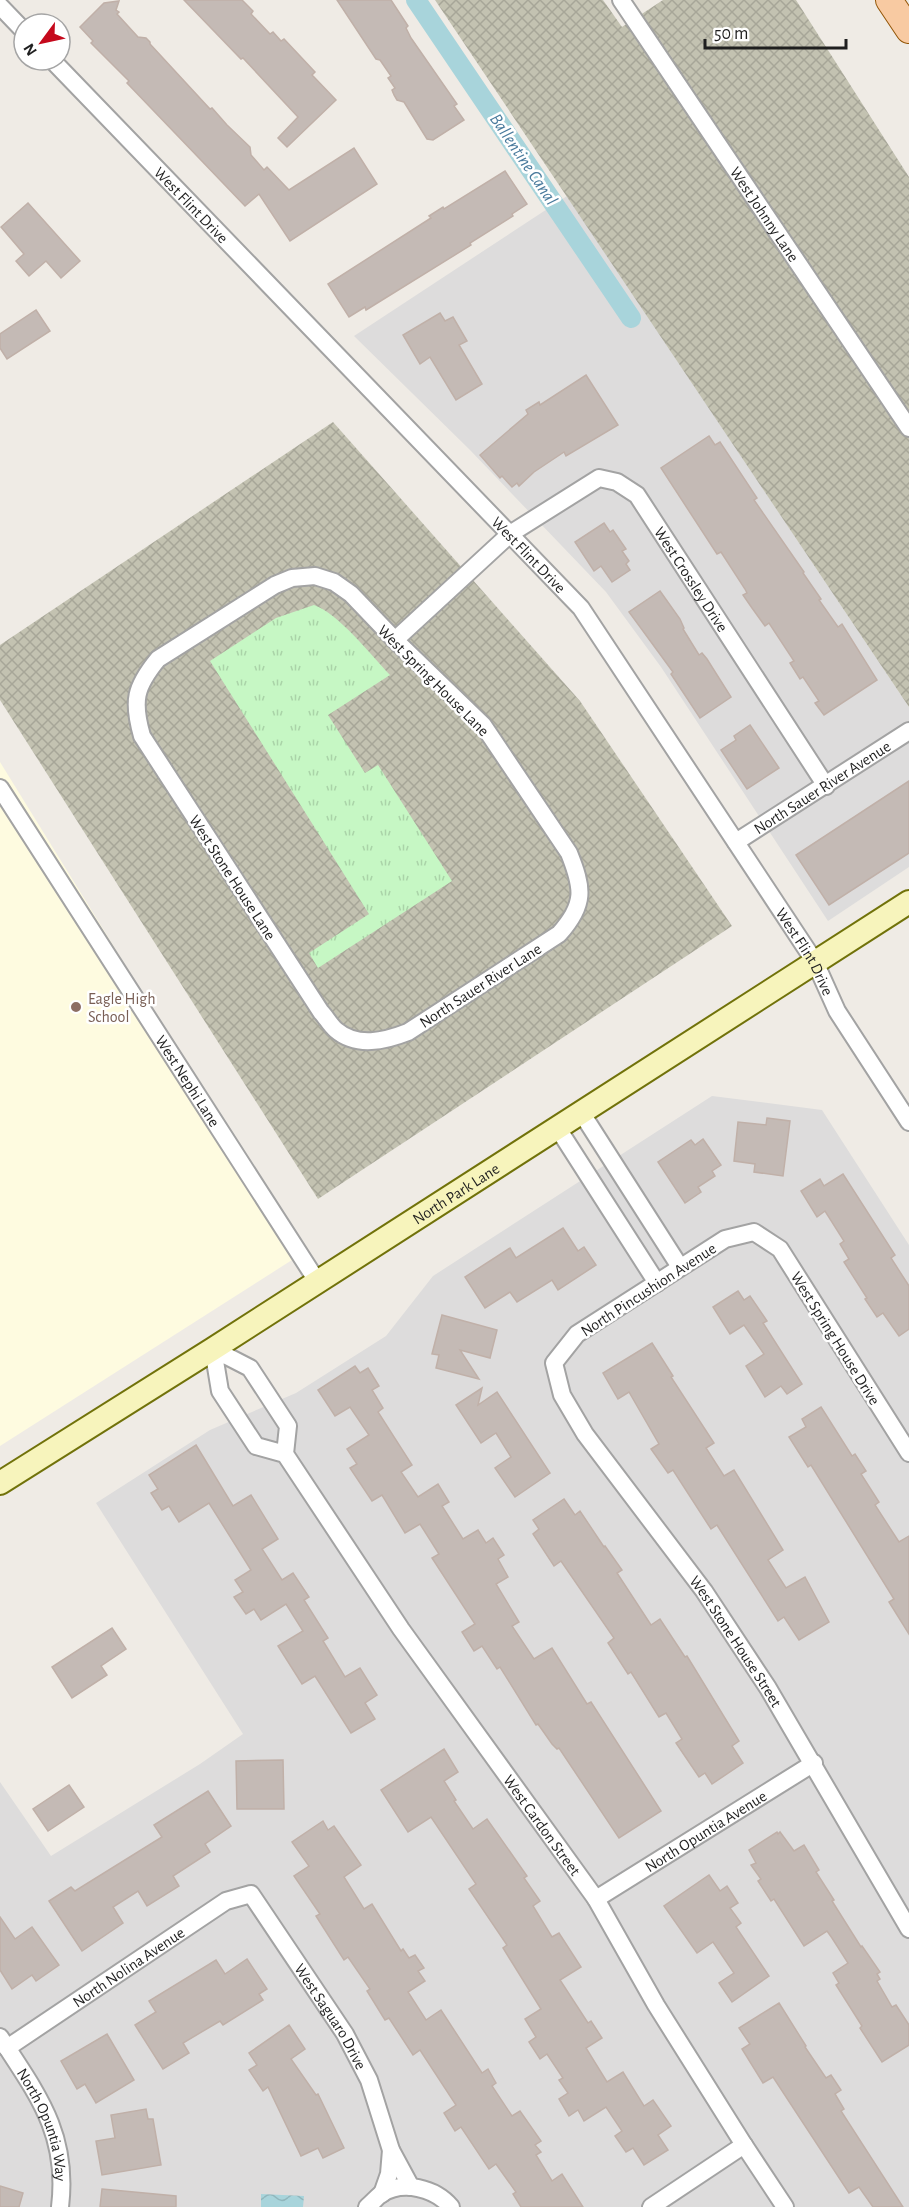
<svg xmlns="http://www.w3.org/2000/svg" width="909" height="2207" viewBox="0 0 909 2207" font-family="'Alegreya Sans',sans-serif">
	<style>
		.residential { fill: #dddcdc }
		.education { fill: #fefbe0 }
		.construction { fill: url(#construction-cross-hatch) }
		.park { fill: url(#park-tufts) }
		.water { fill: url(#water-waves) }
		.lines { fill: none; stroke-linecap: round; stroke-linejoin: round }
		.canal { stroke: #a8d4db; stroke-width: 20 }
		.building { fill: #c4bab5; stroke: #c0b0a8; stroke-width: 1.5 }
		.street-casing { stroke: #a3a3a3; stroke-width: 20 }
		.secondary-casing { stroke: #71720a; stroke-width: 26 }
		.primary-casing { stroke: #935607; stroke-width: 28 }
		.street { stroke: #fff; stroke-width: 16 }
		.secondary { stroke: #f7f4bc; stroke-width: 22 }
		.primary { stroke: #f8caa2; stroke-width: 26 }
		.education-dot { fill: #8d6e63; stroke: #fff; stroke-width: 2 }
		.labels { text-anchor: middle; stroke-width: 5; stroke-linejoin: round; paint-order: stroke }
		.street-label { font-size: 16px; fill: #1f1f1f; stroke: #fff }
		.education-label { font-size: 16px; fill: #785e54; stroke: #fff; text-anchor: start }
		.water-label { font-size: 18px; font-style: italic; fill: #497a9c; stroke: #fff }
	</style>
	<defs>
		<pattern id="construction-cross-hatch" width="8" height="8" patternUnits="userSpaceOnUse" patternTransform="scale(1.5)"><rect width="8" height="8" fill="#c3c2b1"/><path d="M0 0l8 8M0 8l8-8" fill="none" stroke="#a7a698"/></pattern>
		<pattern id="park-tufts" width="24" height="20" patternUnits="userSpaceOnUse" patternTransform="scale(1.5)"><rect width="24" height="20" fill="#c6f7c4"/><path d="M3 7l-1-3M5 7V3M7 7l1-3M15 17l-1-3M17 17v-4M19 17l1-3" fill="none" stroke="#aad3a8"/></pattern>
		<pattern id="water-waves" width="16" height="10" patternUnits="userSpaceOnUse" patternTransform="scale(1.5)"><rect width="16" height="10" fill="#a8d4db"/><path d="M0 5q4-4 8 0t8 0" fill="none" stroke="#90b6bc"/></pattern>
	</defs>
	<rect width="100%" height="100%" fill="#efebe5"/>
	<g class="residential">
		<path d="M567 196 909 707V867L828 921 661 667 606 592 470 450 354 336Z"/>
		<path d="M712 1096 822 1110 909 1245V2207H0V1782L51 1856 200 1764 243 1734 96 1503 210 1430 296 1393 386 1336 433 1276Z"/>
	</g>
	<path class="education" d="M0 762 303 1253 0 1446Z"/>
	<g class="construction">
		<path d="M435 0H603L622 27 663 0H796L909 177V707Z"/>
		<path d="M333 422 580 701 732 926 318 1199 0 700V645Z"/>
	</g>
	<path class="park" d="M314 605C338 613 371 655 390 675L328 715 365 773 378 765 452 881 318 968 309 953 369 914 210 661 276 618Z"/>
	<path class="water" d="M261 2194 304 2196 303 2207H261Z"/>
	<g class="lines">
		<path class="canal" d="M416 0 631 318"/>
	</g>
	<g class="building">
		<path d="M184 0H242L253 11 251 14 270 34 273 32 281 41 284 39 315 72 312 75 314 77 336 100 287 147 278 138 298 117 243 58 241 59Z"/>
		<path d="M337 0H391L408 26 406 28 411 38 457 104 454 106 464 120 433 140 427 139 404 102 397 100 394 95 392 90 395 88 388 78 391 76 380 60 376 59Z"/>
		<path d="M119 1 116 10 119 12 117 14 138 37 146 38 150 42V44L210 109 212 108 227 125 250 147 251 155 264 170 267 167 289 190 354 148 377 184 290 241 259 194 245 206 127 83 129 81 91 43 93 41 80 27 104 3Z"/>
		<path d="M505 171 527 204 512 214 513 216 470 243 471 245 366 310 365 307 349 317 328 284 431 218 429 216 443 207 444 209Z"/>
		<path d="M28 203 80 261 61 278 46 261 29 276 16 261 24 254 1 227Z"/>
		<path d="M36 310 50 331 7 359 0 348V334Z"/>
		<path d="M440 313 445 321 453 317 467 341 459 345 482 384 456 400 430 357 420 364 403 335Z"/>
		<path d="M586 375 618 425 566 456 564 452 534 472 519 486 517 483 512 487 502 476 500 478 480 455 528 414 526 410 539 402 540 405Z"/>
		<path d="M709 436 715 445 720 442 757 498 754 500 804 572 803 573 821 599 819 600 838 627 842 624 877 680 824 715 815 703 819 701 803 677 800 679 790 663 794 661 769 623 765 626 752 608 743 595 747 593 745 589 721 552 717 554 661 468Z"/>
		<path d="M604 523 610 532 613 530 626 549 622 551 629 561 626 564 630 570 612 582 601 566 594 571 575 542Z"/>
		<path d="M660 591 680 619 684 628 683 629 699 655 702 653 707 659 731 697 700 718 671 674 673 672 629 612Z"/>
		<path d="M750 725 779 768 747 789 721 750 736 740 734 736Z"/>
		<path d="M909 781V853L829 905 796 855Z"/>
		<path d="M767 1118 790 1121 783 1176 754 1172 755 1164 734 1161 738 1122 766 1125Z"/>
		<path d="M703 1139 721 1165 712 1171 715 1176 698 1187 701 1192 685 1203 658 1162 691 1140 695 1145Z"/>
		<path d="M843 1174 895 1255 891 1258 909 1286V1329L899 1336 883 1313 877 1317 865 1299 867 1298 844 1262 849 1259 840 1244 844 1241 825 1211 817 1217 801 1191 820 1179 824 1186Z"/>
		<path d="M563 1228 578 1251 584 1247 596 1265 558 1290 552 1280 517 1302 510 1292 485 1308 465 1277 510 1248 516 1258Z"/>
		<path d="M738 1291 744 1300 750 1296 767 1321 763 1323 802 1384 787 1394 781 1386 765 1397 746 1366 764 1354 744 1325 730 1334 713 1307Z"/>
		<path d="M442 1315 497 1330 490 1358 460 1350 479 1379 436 1368 439 1355 432 1354Z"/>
		<path d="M652 1343 673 1376 671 1377 714 1443 706 1448 724 1476 734 1470 783 1550 768 1560 786 1588 805 1577 829 1622 799 1640 784 1617 778 1621 717 1525 711 1529 673 1470 668 1473 651 1449 659 1444 629 1392 618 1399 603 1373Z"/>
		<path d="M355 1366 360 1373 368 1368 379 1386 372 1390 383 1408 378 1412 412 1465 401 1472 418 1497 438 1484 449 1502 442 1506 463 1539 478 1530 486 1543 493 1538 504 1555 498 1559 508 1577 496 1584 519 1622 512 1626 534 1659 552 1648 587 1704 591 1702 661 1811 619 1838 559 1748 557 1749 552 1744 538 1724 536 1725 500 1667 497 1669 482 1646 474 1651 462 1632 475 1624 432 1558 439 1554 420 1524 405 1533 382 1495 372 1501 350 1468 357 1464 347 1449 369 1435 350 1407 335 1416 318 1390Z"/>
		<path d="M482 1388 478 1405 497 1392 550 1473 515 1497 495 1468 511 1457 496 1433 481 1443 456 1405Z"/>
		<path d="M821 1407 852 1456 855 1454 866 1471 861 1474 879 1502 875 1505 899 1542 909 1536V1634L889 1602 894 1599 811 1465 808 1467 789 1437 806 1427 802 1419Z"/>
		<path d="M196 1445 233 1506 251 1495 278 1539 262 1549 282 1580 293 1573 309 1597 304 1600 328 1638 323 1641 345 1677 360 1668 377 1695 365 1703 375 1719 351 1733 315 1676 302 1684 278 1646 303 1631 286 1604 261 1620 254 1609 246 1614 234 1597 243 1592 235 1580 251 1570 209 1503 179 1522 169 1506 162 1510 151 1493 158 1489 149 1475Z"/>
		<path d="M564 1499 575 1515 580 1511 604 1547 605 1546 622 1570 617 1573 651 1625 660 1619 685 1657 687 1656 739 1741 732 1746 743 1763 712 1784 705 1773 699 1777 676 1743 682 1739 666 1713 659 1717 631 1672 628 1674 608 1643 614 1638 561 1561 554 1566 533 1534 539 1529 533 1520Z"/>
		<path d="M112 1628 126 1649 101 1666 107 1675 72 1698 52 1667Z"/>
		<path d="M444 1749 458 1772 444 1781 456 1800 454 1801 473 1829 487 1819 527 1876 524 1878 540 1901 533 1906 552 1937 559 1933 581 1967 560 1980 588 2023 591 2021 602 2038 586 2048 607 2082 623 2072 644 2106 653 2100 671 2126 658 2135 668 2150 644 2165 633 2148 626 2152 615 2136 622 2131 606 2107 584 2121 578 2110 569 2116 559 2099 568 2093 559 2080 563 2078 547 2054 540 2059 529 2042 536 2037 525 2019 541 2009 503 1948 507 1945 469 1889 476 1884 431 1817 408 1832 381 1790Z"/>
		<path d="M283 1760 284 1809H237L236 1761Z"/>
		<path d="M69 1785 84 1807 48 1831 33 1809Z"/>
		<path d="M208 1791 231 1826 205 1844 210 1852 173 1876 179 1886 147 1906 138 1891 113 1907 123 1923 82 1951 49 1901 71 1887 75 1891 162 1837 154 1825Z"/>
		<path d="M323 1821 328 1830 334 1826 361 1865 344 1877 364 1909 372 1904 401 1951 403 1949 409 1958 415 1955 424 1968 418 1971 425 1981 408 1992 426 2020 441 2010 482 2073 488 2069 496 2083 492 2086 512 2116 520 2111 541 2141 535 2145 541 2152 536 2155 552 2181 562 2174 583 2207H521L513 2194 516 2192 496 2164 489 2169 461 2127 455 2131 444 2113 456 2105 420 2050 413 2055 389 2018 385 2020 367 1991 370 1989 348 1957 344 1960 316 1916 320 1914 294 1876 309 1866 292 1842Z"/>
		<path d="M777 1832 778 1834 780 1832 794 1851 804 1845 819 1870 816 1872 834 1900 832 1901 861 1947 862 1946 880 1972 877 1974 880 1979 877 1981 892 2007 896 2005 909 2025V2045L882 2062 860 2028 862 2026 836 1985 839 1983 833 1973 848 1963 832 1938 827 1931 804 1946 774 1899 771 1901 758 1881 761 1879 751 1865 756 1863 749 1850Z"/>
		<path d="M709 1875 720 1891 727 1886 738 1903 730 1908 741 1923 736 1927 769 1976 732 2002 719 1983 734 1973 713 1942 697 1953 664 1906Z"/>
		<path d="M0 1917 15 1939 32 1927 59 1965 36 1981 32 1975 12 1989 0 1970Z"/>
		<path d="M247 1959 267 1989 259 1994 263 2000 223 2025 220 2021 183 2043 189 2053 163 2069 135 2025 156 2012 149 2001 216 1960 225 1974Z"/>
		<path d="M779 2003 806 2046 805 2047 826 2078 831 2075 841 2090 835 2094 844 2109 841 2111 903 2207H873L859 2187 849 2193 773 2077 763 2083 742 2049 750 2044 739 2028Z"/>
		<path d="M289 2025 305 2049 291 2059 316 2095 318 2094 344 2148 323 2158 318 2148 301 2156 268 2087 263 2091 249 2070 257 2065 249 2053Z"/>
		<path d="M107 2034 134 2080 96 2103 85 2084 77 2089 61 2061Z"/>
		<path d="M146 2109 148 2119H153L161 2165 102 2175 96 2141 115 2138 111 2115Z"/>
		<path d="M0 2186 23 2193 19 2207H0Z"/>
		<path d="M102 2189 176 2196V2207H100Z"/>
	</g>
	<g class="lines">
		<defs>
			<g id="street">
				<path id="s1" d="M621 0 909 428"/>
				<path d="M0 6 24 31"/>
				<path id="s2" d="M52 60 581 608 815 962 837 1011 909 1122"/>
				<path d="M315 576 334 582 351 594 395 640 483 725 569 853C583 888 586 904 559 934L408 1032C385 1041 357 1048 336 1030 330 1025 326 1017 321 1012L142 736C132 701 135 687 158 659L275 585 292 578Z"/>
				<path id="s3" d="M395 640 510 534 599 478 617 482 637 495 826 786"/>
				<path id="s4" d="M0 788 317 1281"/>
				<path id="s5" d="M736 842 909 731"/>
				<path d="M581 1112 680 1267"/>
				<path d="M557 1127 657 1283"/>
				<path id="s6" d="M909 1453 780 1249 754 1232 725 1239 577 1334 554 1363 562 1395 585 1434 704 1591 768 1688 909 1929"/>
				<path id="s7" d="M285 1454 256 1446 220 1391 213 1349 250 1368 288 1426 285 1454 401 1629 596 1899 656 2005 744 2145 785 2207"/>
				<path id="s8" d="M596 1899 814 1763"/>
				<path id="s9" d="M0 2037C37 2094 69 2134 60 2207"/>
				<path id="s10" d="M7 2048 226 1901 251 1894 345 2034 369 2080 391 2150 411 2187"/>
				<path d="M382 2194 389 2174 391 2150"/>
				<path d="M367 2207C372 2203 376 2198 381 2194 403 2180 435 2188 451 2207"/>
				<path d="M651 2207 744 2145"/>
			</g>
			<g id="secondary">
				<path id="s11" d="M0 1483 213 1349 909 902"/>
			</g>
			<path id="primary" d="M889 0 909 30"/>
		</defs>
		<use href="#street" class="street-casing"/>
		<use href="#secondary" class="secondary-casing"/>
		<use href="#primary" class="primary-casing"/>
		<use href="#street" class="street"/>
		<use href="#secondary" class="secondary"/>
		<use href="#primary" class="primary"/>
	</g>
	<circle class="education-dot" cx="76" cy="1007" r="6"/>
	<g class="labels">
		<g class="street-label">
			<text dy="6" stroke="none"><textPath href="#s2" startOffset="201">West Flint Drive</textPath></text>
			<text dy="6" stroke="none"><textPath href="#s1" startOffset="258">West Johnny Lane</textPath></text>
			<text dy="6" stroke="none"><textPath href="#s2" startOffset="687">West Flint Drive</textPath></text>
			<text dy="6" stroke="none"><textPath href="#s3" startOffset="404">West Crossley Drive</textPath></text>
			<text transform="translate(434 680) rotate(45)" y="6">West Spring House Lane</text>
			<text dy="6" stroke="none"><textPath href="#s5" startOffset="102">North Sauer River Avenue</textPath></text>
			<text transform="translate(233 877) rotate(57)" y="6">West Stone House Lane</text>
			<text dy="6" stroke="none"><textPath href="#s2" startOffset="1172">West Flint Drive</textPath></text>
			<text transform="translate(480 985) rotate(-33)" y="6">North Sauer River Lane</text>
			<text dy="6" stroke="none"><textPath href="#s4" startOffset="348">West Nephi Lane</textPath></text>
			<text dy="6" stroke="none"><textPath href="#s11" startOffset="540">North Park Lane</textPath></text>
			<text transform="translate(648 1289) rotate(-33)" y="6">North Pincushion Avenue</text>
			<text transform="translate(836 1338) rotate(58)" y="6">West Spring House Drive</text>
			<text dy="6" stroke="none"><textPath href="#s6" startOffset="850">West Stone House Street</textPath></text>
			<text dy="6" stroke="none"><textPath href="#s7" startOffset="729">West Cardon Street</textPath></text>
			<text dy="6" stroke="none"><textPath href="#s8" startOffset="129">North Opuntia Avenue</textPath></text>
			<text dy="6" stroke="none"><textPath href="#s10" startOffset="146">North Nolina Avenue</textPath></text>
			<text dy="6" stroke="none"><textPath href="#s10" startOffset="436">West Saguaro Drive</textPath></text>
			<text dy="6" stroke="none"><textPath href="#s9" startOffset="99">North Opuntia Way</textPath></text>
		</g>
		<g class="education-label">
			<text x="88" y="1004">Eagle High<tspan x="88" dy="18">School</tspan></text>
		</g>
		<g class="water-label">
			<text transform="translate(524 159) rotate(56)" y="6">Ballentine Canal</text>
		</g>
	</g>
	<g transform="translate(42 42) rotate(237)"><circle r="28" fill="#ffffff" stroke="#a5a5a5" stroke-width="1.5"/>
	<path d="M0-4.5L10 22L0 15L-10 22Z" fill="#c5091c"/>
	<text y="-9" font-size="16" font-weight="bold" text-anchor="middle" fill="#1f1f1f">N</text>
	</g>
	<path d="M705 39v9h141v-9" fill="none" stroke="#1f1f1f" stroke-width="3"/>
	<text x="714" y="39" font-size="18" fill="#1f1f1f" stroke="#ffffff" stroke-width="4.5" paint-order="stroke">50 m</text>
</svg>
